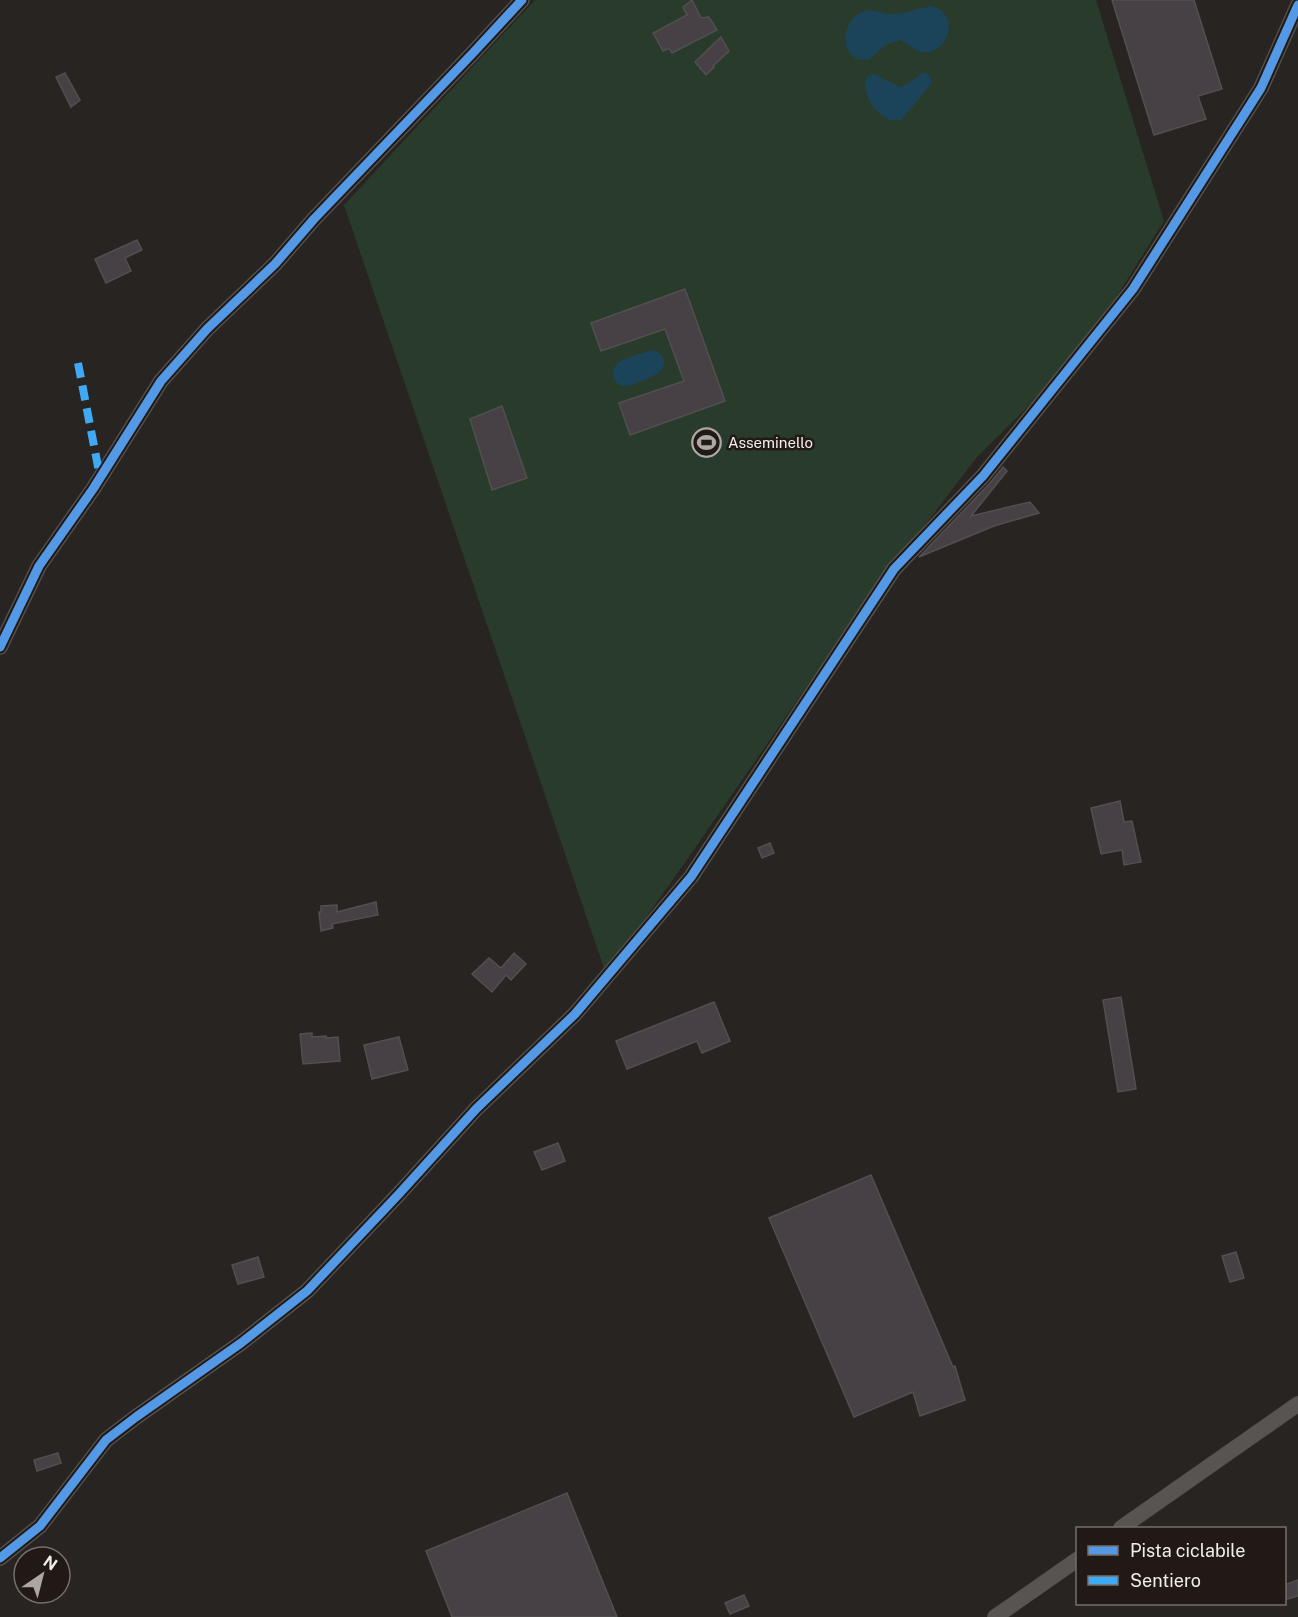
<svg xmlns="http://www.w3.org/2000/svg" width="1298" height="1617" viewBox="0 0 1298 1617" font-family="'Public Sans',sans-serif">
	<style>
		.green { fill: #293c2b }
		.water { fill: #1b445b }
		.building { fill: #474146; stroke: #514f4f; stroke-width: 1.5 }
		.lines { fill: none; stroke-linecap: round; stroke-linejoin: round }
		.minor-casing { stroke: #464240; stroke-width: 16 }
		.minor { stroke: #575451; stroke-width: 15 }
		.quiet { stroke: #3fa9f5; stroke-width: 8; stroke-dasharray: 15 8; stroke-linecap: butt }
		.cycleway-casing { stroke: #211915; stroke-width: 13 }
		.cycleway { stroke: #5399e6; stroke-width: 9 }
		.labels { text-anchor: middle; stroke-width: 5; stroke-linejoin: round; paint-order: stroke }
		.poi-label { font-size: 15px; fill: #f4eeeb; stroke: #211915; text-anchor: start }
	</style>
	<rect width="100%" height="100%" fill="#282421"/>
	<path class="green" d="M535 0H1096L1164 221 1080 355 977 457 857 614 686 861 606 974 344 205Z"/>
	<g class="water">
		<path d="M931 6C965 16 944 58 921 52 914 50 907 43 900 40L885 45 869 60 856 59C853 56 849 53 847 48 842 34 850 14 866 11 874 9 882 14 889 14 903 15 917 9 931 6Z"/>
		<path d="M923 73H927L931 79V84L901 120C897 120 894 120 891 120 875 115 860 91 867 77L874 74 900 87 907 84Z"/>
		<path d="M653 350C658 352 661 353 663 358 669 373 645 379 635 384 618 392 605 375 618 363 624 358 645 352 653 350Z"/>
	</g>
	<g class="building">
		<path d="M692 0 701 18 709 17 717 30 672 53 669 48 663 51 653 33 687 15 683 7Z"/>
		<path d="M1112 0H1194L1222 89 1198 96 1206 119 1154 135Z"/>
		<path d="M721 37 729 51 713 66 714 67 706 75 695 62Z"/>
		<path d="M65 73 80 100 71 107 56 77Z"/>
		<path d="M137 240 142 250 125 258 131 271 106 283 95 259Z"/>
		<path d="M685 289 725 401 630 435 619 403 684 381 665 329 601 351 591 323Z"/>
		<path d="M502 406 527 478 492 490 470 419Z"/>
		<path d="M1003 467 1007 471 971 516 1030 502 1039 513 994 526 919 557 990 483Z"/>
		<path d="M1120 801 1124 822 1132 821 1141 862 1124 865 1122 850 1101 854 1091 808Z"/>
		<path d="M770 843 774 853 762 858 758 848Z"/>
		<path d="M376 902 378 915 332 924 333 928 321 931 319 912H321V906L337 905V912Z"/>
		<path d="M514 953 526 964 511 980 506 975 492 992 472 974 489 958 501 968Z"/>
		<path d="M1121 997 1136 1089 1118 1092 1103 1000Z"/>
		<path d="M714 1002 730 1041 702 1053 697 1041 627 1069 616 1041Z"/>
		<path d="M312 1033V1037L326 1036V1038L338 1037 340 1061 303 1064 300 1034Z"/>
		<path d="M399 1037 408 1070 372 1079 364 1045Z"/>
		<path d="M558 1143 565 1161 542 1170 534 1152Z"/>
		<path d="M871 1175 953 1367 955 1366 965 1400 920 1416 913 1392 854 1417 769 1218Z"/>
		<path d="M1236 1252 1244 1278 1230 1282 1222 1256Z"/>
		<path d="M258 1257 264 1277 238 1284 232 1265Z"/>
		<path d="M58 1453 61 1463 37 1471 34 1460Z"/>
		<path d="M567 1493 617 1617H452L426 1551Z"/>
		<path d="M1298 1580V1596L1284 1600V1585Z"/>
		<path d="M744 1595 749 1606 730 1614 725 1603Z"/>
	</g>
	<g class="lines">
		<defs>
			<g id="minor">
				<path d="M0 647 39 566 93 489 161 381 207 329 275 264 314 219 472 54 522 0"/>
				<path d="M1121 1528 1298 1404"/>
				<path d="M0 1558 40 1526 106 1440 136 1417 241 1343 307 1291 398 1195 476 1109 575 1014 691 877 894 569 983 476 1133 289 1261 88 1298 5"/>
				<path d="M995 1617 1078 1559"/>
			</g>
		</defs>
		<use href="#minor" class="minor-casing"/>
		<use href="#minor" class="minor"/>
		<path class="quiet" d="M78 363 100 477"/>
		<defs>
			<g id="cycleway">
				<path d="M0 647 39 566 93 489 161 381 207 329 275 264 314 219 472 54 522 0"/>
				<path d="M0 1558 40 1526 106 1440 136 1417 241 1343 307 1291 398 1195 476 1109 575 1014 691 877 894 569 983 476 1133 289 1261 88 1298 5"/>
			</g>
		</defs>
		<use href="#cycleway" class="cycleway-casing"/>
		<use href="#cycleway" class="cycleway"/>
	</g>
	<defs>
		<symbol id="stadium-ring" viewBox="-11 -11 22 22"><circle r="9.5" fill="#211915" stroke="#ada7a4" stroke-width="1.5"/><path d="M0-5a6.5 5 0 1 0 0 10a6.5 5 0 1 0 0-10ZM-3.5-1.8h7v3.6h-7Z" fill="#ada7a4"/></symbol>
	</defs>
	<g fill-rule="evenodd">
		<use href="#stadium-ring" x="690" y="426" width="33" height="33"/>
	</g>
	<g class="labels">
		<g class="poi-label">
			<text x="728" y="448">Asseminello</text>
		</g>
	</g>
	<rect x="1076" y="1527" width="210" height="78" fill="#211915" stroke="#756e6b" stroke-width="1.5"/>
	<rect x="1088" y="1546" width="30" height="9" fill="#5399e6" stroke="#756e6b" stroke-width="1.5"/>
	<text x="1130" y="1557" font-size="18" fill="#f4eeeb">Pista ciclabile</text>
	<rect x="1088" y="1576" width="30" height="9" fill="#3fa9f5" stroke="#756e6b" stroke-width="1.5"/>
	<text x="1130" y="1587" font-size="18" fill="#f4eeeb">Sentiero</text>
	<g transform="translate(42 1575) rotate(35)"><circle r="28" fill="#211915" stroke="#756e6b" stroke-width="1.5"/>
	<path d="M0-4.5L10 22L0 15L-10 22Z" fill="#ada7a4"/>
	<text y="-9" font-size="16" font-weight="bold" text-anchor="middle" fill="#f4eeeb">N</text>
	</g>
</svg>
